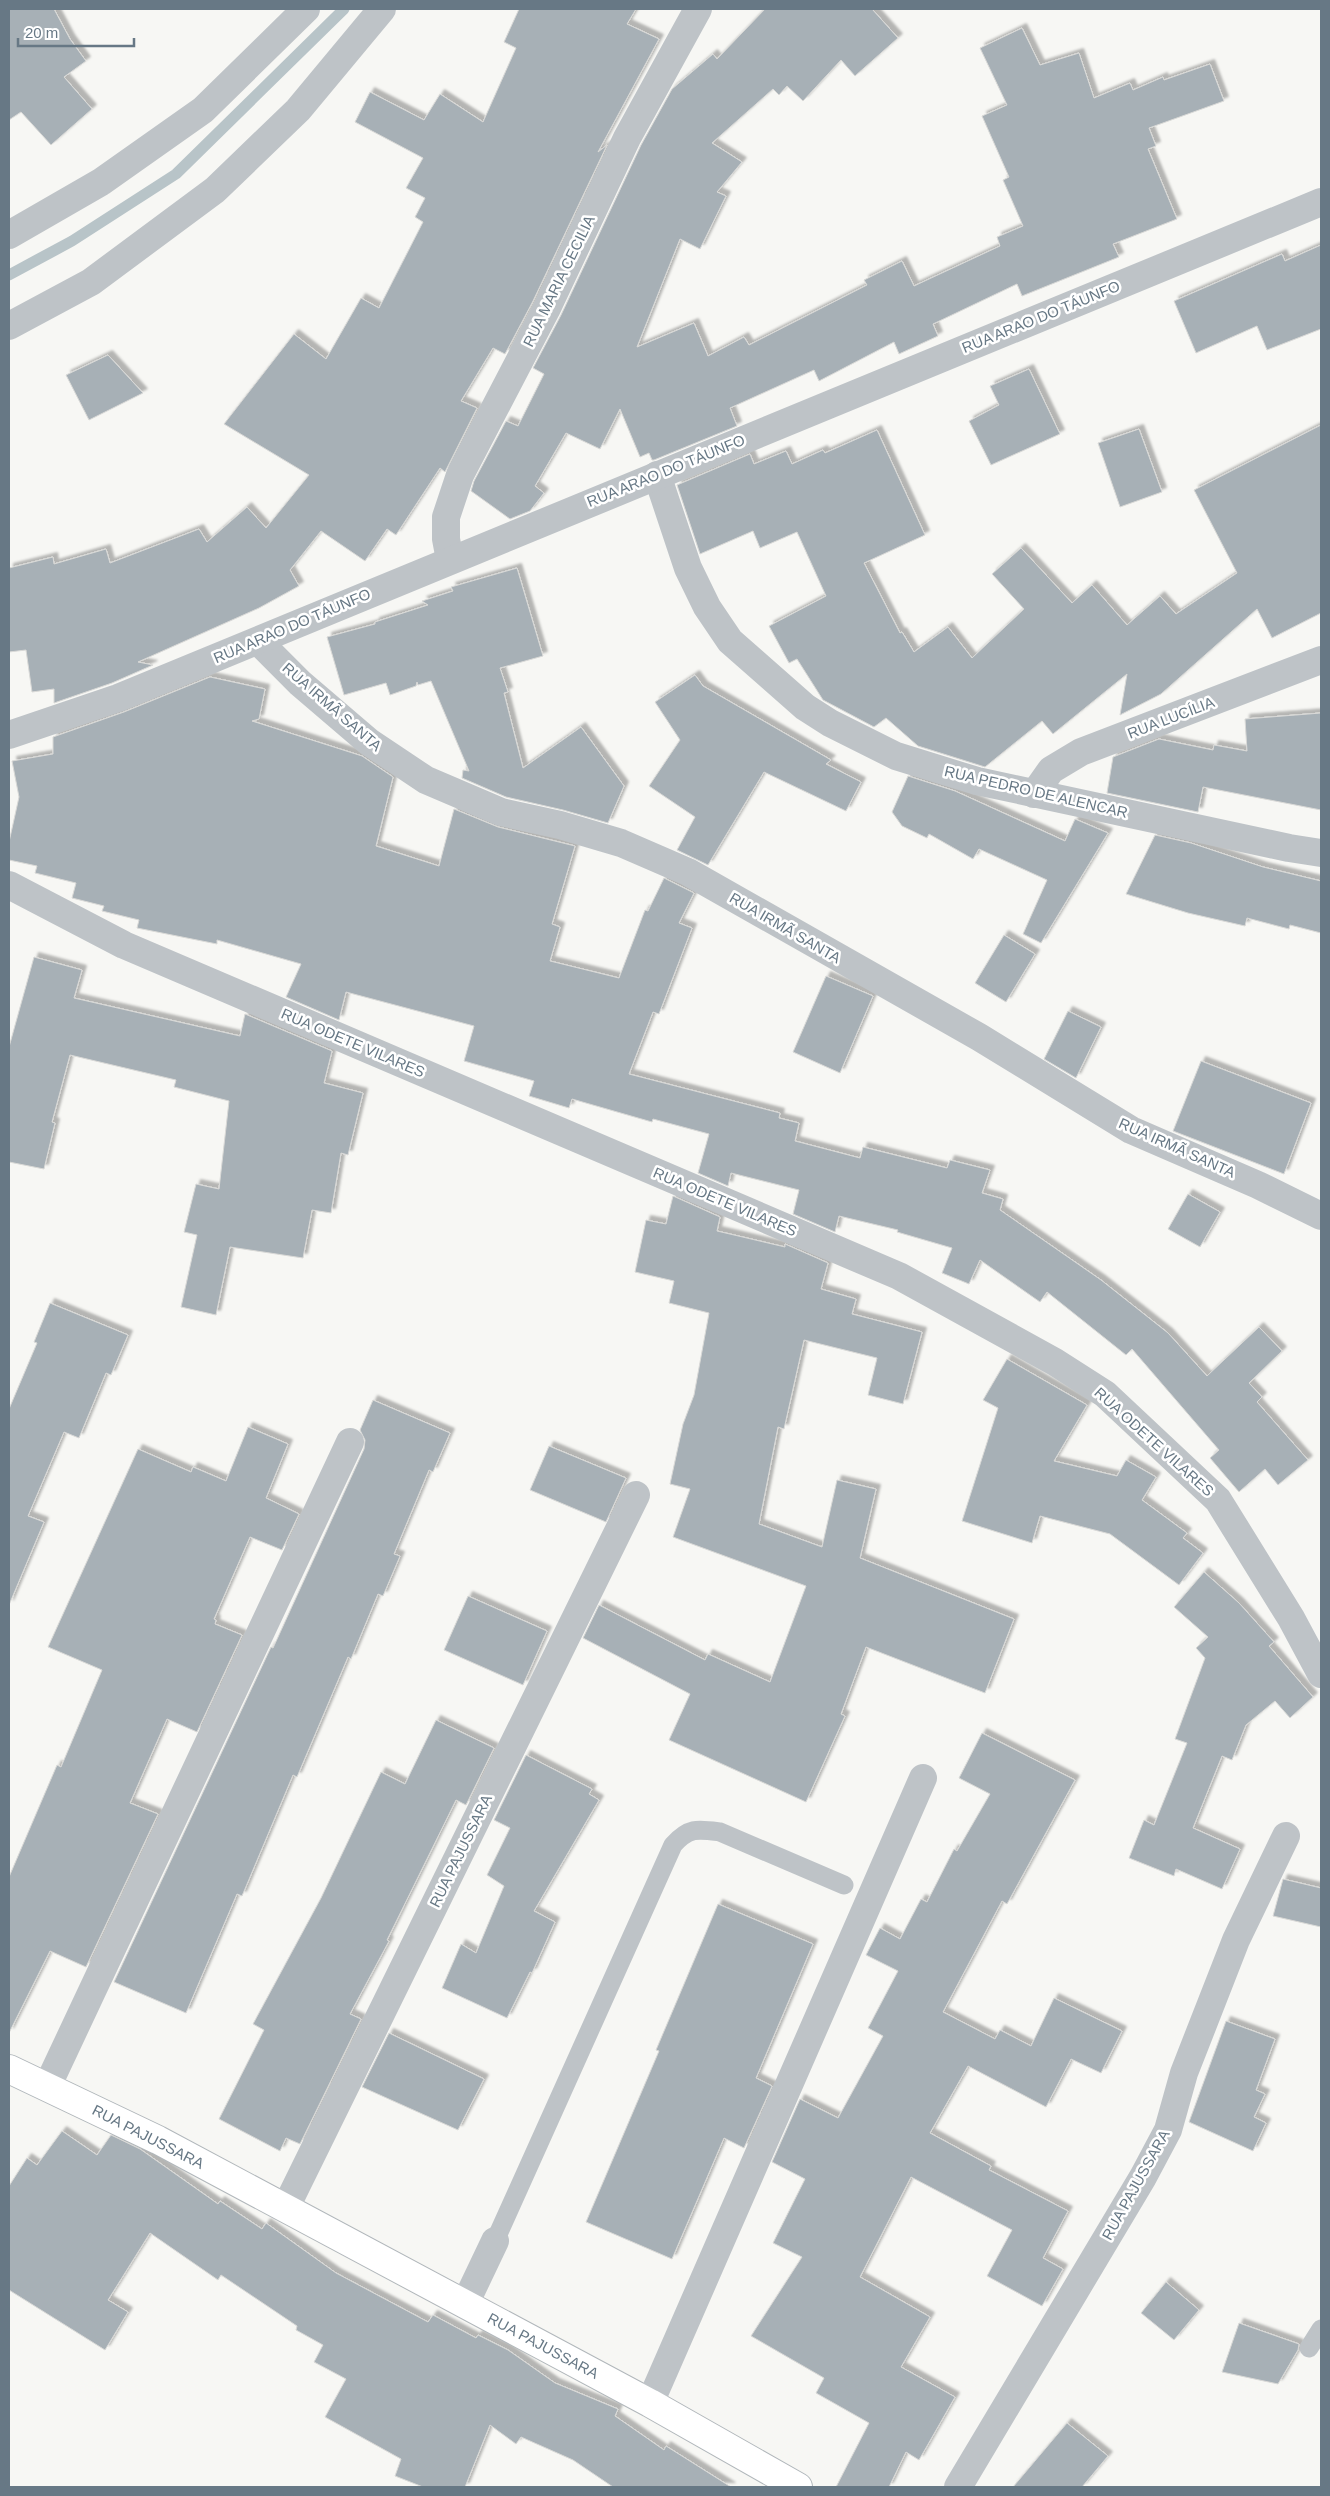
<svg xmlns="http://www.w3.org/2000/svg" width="1330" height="2496" viewBox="0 0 1330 2496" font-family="Helvetica,sans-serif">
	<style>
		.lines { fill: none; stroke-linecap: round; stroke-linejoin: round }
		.stream { stroke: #b8c4c8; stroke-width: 11 }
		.building { fill: #a7b0b6; stroke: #d9d9d7; filter: url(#shadow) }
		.secondary-casing { stroke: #b1b7bb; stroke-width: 30 }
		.service { stroke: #bec3c7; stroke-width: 19 }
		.minor { stroke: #bec3c7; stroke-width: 28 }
		.secondary { stroke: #fff; stroke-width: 28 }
		.labels { text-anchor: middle; stroke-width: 5; stroke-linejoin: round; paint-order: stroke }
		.street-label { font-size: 15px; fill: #677885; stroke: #fff }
	</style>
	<defs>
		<filter id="shadow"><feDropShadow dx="4.5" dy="-4.5" stdDeviation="1" flood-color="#0004"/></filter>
	</defs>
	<rect width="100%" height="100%" fill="#f7f7f4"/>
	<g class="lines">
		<path class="stream" d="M9 275 72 241 176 174 344 9"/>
	</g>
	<g class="building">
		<path d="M9 9H54L70 39 86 61 64 77 92 109 51 145 21 112 9 120Z"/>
		<path d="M519 9H636L627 24 659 39 598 152 607 145 533 301 505 354 493 348 461 401 477 408 445 472 440 468 396 535 387 529 365 561 321 531 290 570 299 586 259 608 138 662 153 665 112 683 54 703V689L32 692 26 650 9 652V568L53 557 54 564 106 549 110 563 199 529 207 542 247 507 266 528 309 475 224 424 294 334 326 359 361 298 379 308 423 222 415 217 425 198 406 188 423 158 355 122 370 92 424 120 440 94 483 122 516 48 504 42Z"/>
		<path d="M765 9H872L898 38 855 76 841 60 803 101 787 86 779 95 773 89 712 143 742 162 717 192 726 196 700 249 680 239 637 347 694 323 708 356 744 337 749 345 867 285 864 280 902 261 914 286 1000 246 997 237 1023 226 1003 180 1009 177 982 116 1007 105 980 48 1022 28 1040 65 1079 53 1094 98 1130 83 1133 90 1163 77 1164 80 1210 64 1224 101 1149 128 1156 146 1148 149 1177 219 1113 244 1119 257 1022 296 1017 284 933 324 938 336 899 354 894 342 819 381 814 370 730 408 737 426 654 460H652L649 453 640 457 620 409 600 449 566 433 535 486 544 493 530 511 510 519 471 491 474 481 506 421 518 426 544 374 533 368 561 315 641 145 672 89 713 54 717 59Z"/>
		<path d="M1321 245V329L1267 350 1257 326 1196 353 1174 301 1282 254 1285 261Z"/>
		<path d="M108 355 143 393 89 420 66 375Z"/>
		<path d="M1029 369 1060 434 991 465 969 421 999 405 990 386Z"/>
		<path d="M1321 425V613L1272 638 1257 609 1161 694 1120 715 1127 674 1053 734 1042 721 985 767 918 746 886 718 874 727 823 700 797 659 789 663 769 626 826 596 797 532 760 548 753 531 700 554 677 485 750 454 754 464 786 451 792 464 823 450 825 453 877 430 925 535 864 563 900 633 902 632 914 652 948 627 972 658 1024 609 992 574 1021 548 1072 603 1092 585 1127 625 1160 596 1176 614 1237 573 1194 490Z"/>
		<path d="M1139 429 1162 492 1120 507 1098 443Z"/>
		<path d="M517 568 543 656 500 668 508 692 504 693 523 768 581 727 624 786 608 823 563 810 506 797 462 778 463 770 469 771 431 681 418 685 417 682 416 686 390 695 386 683 344 695 327 637 375 624V622L428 605 422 601 453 591 451 587Z"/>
		<path d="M695 675 703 686 831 760 826 764 861 782 846 811 764 772 708 865 677 850 695 817 649 786 680 740 655 702Z"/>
		<path d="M210 677 265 689 259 719 252 721 362 756 393 777 376 846 439 866 454 809 498 827 575 846 552 924 560 927 550 961 619 978 645 910 648 911 664 878 694 893 679 923 692 928 659 1014 653 1012 629 1074 780 1113 779 1118 799 1123 795 1141 860 1158 863 1147 947 1168 950 1160 990 1170 982 1193 1003 1199 1000 1210 1101 1280 1168 1333 1207 1376 1259 1327 1282 1351 1249 1383 1262 1397 1257 1402 1308 1460 1278 1485 1265 1469 1239 1492 1210 1458 1219 1450 1132 1349 1126 1355 1047 1292 1040 1302 980 1260 969 1284 942 1273 952 1248 897 1232 898 1230 839 1216 835 1232 793 1214 799 1190 731 1173 728 1186 698 1173 709 1134 653 1119 652 1122 572 1099 569 1108 529 1096 534 1081 464 1061 474 1026 346 992 339 1020 286 997 301 964 217 940V944L137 928 139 920 102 911 104 906 72 898 76 883 35 873 37 866 9 860V842L19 797 12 761 53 754V737L124 712Z"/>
		<path d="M1321 713V810L1203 787 1198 812 1107 793 1113 757 1159 739 1213 750 1214 745 1247 751 1245 719Z"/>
		<path d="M908 776 955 791 1065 841 1075 819 1108 833 1041 943 1023 934 1047 880 979 849 973 859 929 834 927 838 902 826 892 812Z"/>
		<path d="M1155 835 1191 843 1263 867 1321 881V933L1290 925 1289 929 1247 918 1245 926 1188 913 1126 894Z"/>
		<path d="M1004 935 1035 954 1006 1002 975 983Z"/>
		<path d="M34 957 82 970 74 998 240 1036 245 1014 332 1051 324 1083 363 1093 348 1155 341 1153 331 1213 312 1210 303 1258 230 1247 216 1315 181 1307 197 1235 184 1232 196 1184 219 1189 229 1101 174 1087 176 1080 70 1055 52 1122 55 1123 44 1169 9 1162V1047Z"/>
		<path d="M826 976 873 996 840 1073 793 1052Z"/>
		<path d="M1068 1011 1101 1027 1076 1078 1044 1059Z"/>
		<path d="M1201 1061 1311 1103 1284 1174 1173 1131Z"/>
		<path d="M1188 1194 1220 1212 1200 1247 1168 1229Z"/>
		<path d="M673 1196 720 1217 717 1231 785 1247V1244L828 1263 821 1289 856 1299 852 1314 922 1332 903 1404 868 1395 877 1358 804 1340 784 1429 778 1427 759 1524 822 1547 837 1480 876 1489 860 1558 1014 1619 985 1693 866 1647 841 1714 845 1716 806 1802 669 1740 690 1694 583 1638 599 1605 705 1660 708 1654 770 1682 806 1586 673 1537 690 1489 670 1484 683 1424 694 1395 709 1313 669 1303 674 1281 635 1272 646 1220 666 1224Z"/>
		<path d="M50 1303 128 1335 111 1375 106 1373 79 1438 64 1432 28 1516 44 1522 9 1605V1409L37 1343 34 1342Z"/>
		<path d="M1007 1359 1087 1405 1054 1461 1117 1476 1126 1460 1156 1477 1142 1500 1187 1533 1183 1538 1203 1553 1179 1585 1110 1534 1040 1516 1032 1543 962 1521 998 1408 983 1400Z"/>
		<path d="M373 1400 450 1433 433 1472 429 1470 394 1554 400 1556 383 1596 378 1594 351 1659 348 1657 297 1777 293 1775 242 1896 237 1894 186 2013 114 1982 271 1647 273 1648 364 1449 365 1440 360 1430Z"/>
		<path d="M248 1427 288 1444 266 1498 299 1514 282 1550 250 1537 214 1619 216 1620 215 1624 242 1635 197 1732 167 1719 130 1803 158 1814 86 1967 50 1951 9 2033V1877L57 1765 61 1767 102 1670 48 1647 138 1449 191 1472 193 1467 226 1481Z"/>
		<path d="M549 1446 626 1478 606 1522 530 1490Z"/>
		<path d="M1204 1572 1239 1603 1274 1642 1269 1646 1313 1697 1290 1718 1275 1701 1246 1725 1232 1760 1222 1756 1193 1828 1240 1849 1222 1889 1176 1869 1174 1876 1129 1858 1144 1820 1154 1825 1187 1743 1175 1739 1205 1658 1196 1648 1208 1637 1174 1607Z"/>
		<path d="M468 1596 547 1631 523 1685 444 1650Z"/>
		<path d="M436 1720 494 1748 466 1805 456 1800 387 1940 389 1941 350 2014 361 2019 300 2144 286 2138 280 2151 219 2119 264 2030 253 2024 321 1898 381 1772 405 1784Z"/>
		<path d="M982 1733 1075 1780 1007 1904 1002 1901 943 2012 995 2039 1000 2030 1031 2046 1054 1998 1122 2031 1101 2073 1071 2059 1046 2107 968 2066 930 2133 991 2166 989 2170 1068 2211 1043 2258 1063 2269 1042 2306 987 2276 1012 2230 911 2177 860 2277 930 2317 901 2367 955 2397 919 2460 906 2452 889 2487H836L869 2423 816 2393 824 2378 751 2336 802 2257 773 2243 805 2179 772 2162 800 2099 838 2118 883 2036 868 2028 898 1971 866 1955 880 1928 900 1939 921 1899 927 1902 954 1849 957 1851 990 1794 959 1778Z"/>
		<path d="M526 1755 592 1789 589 1794 599 1800 534 1911 555 1922 532 1973 530 1972 507 2018 442 1988 461 1944 476 1953 504 1886 487 1875 510 1828 494 1820Z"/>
		<path d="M1283 1879 1321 1888V1927L1273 1916Z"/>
		<path d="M718 1904 813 1944 756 2078 772 2086 744 2148 724 2138 672 2259 586 2222 659 2051 656 2050Z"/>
		<path d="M1226 2021 1275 2039 1256 2090 1265 2094 1254 2117 1266 2123 1253 2151 1189 2122Z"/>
		<path d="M389 2033 484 2079 458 2130 362 2087Z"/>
		<path d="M62 2131 97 2155 111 2135 140 2149 218 2204 220 2201 262 2229 266 2223 336 2273 428 2322 433 2315 476 2338 478 2335 508 2350 555 2383 618 2409 615 2416 664 2450 666 2446 731 2487H613L573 2460 521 2437 516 2444 490 2425 465 2487H423L395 2476 401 2459 325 2417 346 2379 314 2362 323 2345 296 2330 297 2326 221 2275 218 2280 150 2233 108 2300 128 2312 105 2350 9 2290V2186L27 2158 37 2165Z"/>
		<path d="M1166 2282 1199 2310 1174 2340 1141 2313Z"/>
		<path d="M1239 2323 1299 2344 1298 2350 1278 2384 1222 2372Z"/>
		<path d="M1067 2423 1108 2456 1082 2487H1013Z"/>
	</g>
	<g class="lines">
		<defs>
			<path id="secondary" d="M9 2069 158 2140 650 2403 798 2487"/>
		</defs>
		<use href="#secondary" class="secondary-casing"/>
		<g class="service">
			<path d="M495 2241 673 1845C689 1827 698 1829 720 1832L844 1885"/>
			<path d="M1309 2348 1321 2329"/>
		</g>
		<g class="minor">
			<path d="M9 235 101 182 203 110 306 9"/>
			<path d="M9 326 91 282 215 190 298 110 382 9"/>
			<path d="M657 475 688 568 707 607 730 641 805 707 830 723 896 756 977 781 1289 848 1321 853"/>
			<path d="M450 560 446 539V517L460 475 547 308 627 138 698 9"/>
			<path d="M258 641 300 683 369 742 426 780 501 812 560 825 621 843 688 872 979 1037 1131 1130 1258 1185 1321 1216"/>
			<path d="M9 735 118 698 1321 202"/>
			<path d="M1034 794 1051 770 1081 752 1321 660"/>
			<path d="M9 885 124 945 899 1276 1055 1362 1105 1394 1218 1500 1291 1618 1321 1674"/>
			<path d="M47 2087 350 1442"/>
			<path d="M286 2207 636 1495"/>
			<path d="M465 2304 495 2241"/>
			<path d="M650 2403 923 1778"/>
			<path d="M958 2487 1143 2177 1168 2130 1184 2073 1236 1940 1286 1836"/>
		</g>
		<use href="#secondary" class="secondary"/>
	</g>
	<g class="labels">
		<g class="street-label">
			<text transform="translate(559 281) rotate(-64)" y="5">RUA MARIA CECILIA</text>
			<text transform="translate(1041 317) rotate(-22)" y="5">RUA ARAO DO TÁUNFO</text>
			<text transform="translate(666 471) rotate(-22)" y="5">RUA ARAO DO TÁUNFO</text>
			<text transform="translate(292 626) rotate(-23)" y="5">RUA ARAO DO TÁUNFO</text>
			<text transform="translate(332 707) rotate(41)" y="5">RUA IRMÃ SANTA</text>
			<text transform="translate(1171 718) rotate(-21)" y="5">RUA LUCÍLIA</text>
			<text transform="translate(1036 792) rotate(13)" y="5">RUA PEDRO DE ALENCAR</text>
			<text transform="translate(785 928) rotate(30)" y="5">RUA IRMÃ SANTA</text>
			<text transform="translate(353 1043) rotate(23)" y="5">RUA ODETE VILARES</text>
			<text transform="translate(1177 1148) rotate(24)" y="5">RUA IRMÃ SANTA</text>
			<text transform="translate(725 1202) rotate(23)" y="5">RUA ODETE VILARES</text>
			<text transform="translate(1154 1442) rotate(42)" y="5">RUA ODETE VILARES</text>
			<text transform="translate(461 1851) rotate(-64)" y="5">RUA PAJUSSARA</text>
			<text transform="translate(148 2137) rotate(27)" y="5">RUA PAJUSSARA</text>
			<text transform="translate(1136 2185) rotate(-61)" y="5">RUA PAJUSSARA</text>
			<text transform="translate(543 2346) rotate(28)" y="5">RUA PAJUSSARA</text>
		</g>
	</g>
	<rect width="1330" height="2496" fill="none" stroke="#677885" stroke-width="20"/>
	<path d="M18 38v8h116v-8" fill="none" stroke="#677885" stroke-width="2.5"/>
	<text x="25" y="38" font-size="15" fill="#677885" stroke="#ffffff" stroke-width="4" paint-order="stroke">20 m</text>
</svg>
